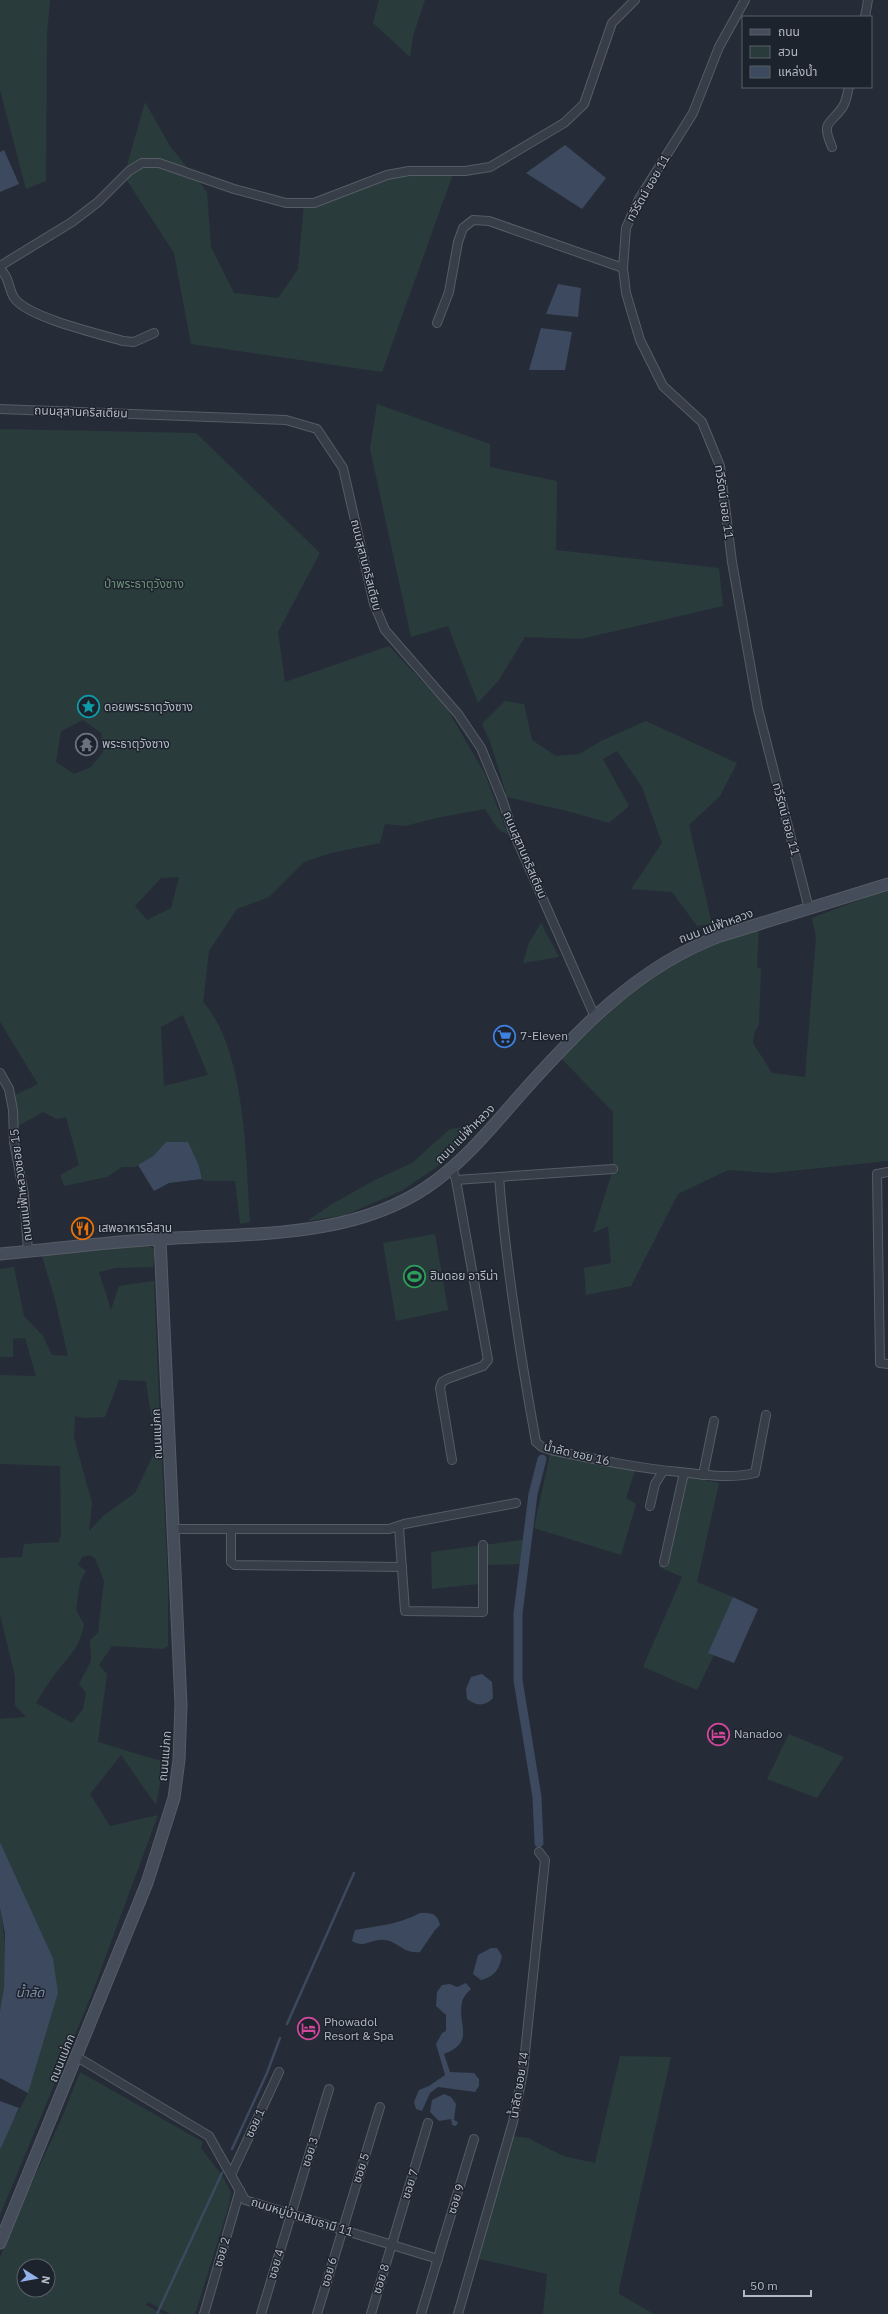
<svg xmlns="http://www.w3.org/2000/svg" width="888" height="2314" viewBox="0 0 888 2314" font-family="'IBM Plex Sans','Noto Sans Thai',sans-serif">
	<style>
		.green { fill: #2a3b3c; fill-rule: evenodd }
		.water { fill: #3c495e }
		.lines { fill: none; stroke-linecap: round; stroke-linejoin: round }
		.stream { stroke: #3c495e; stroke-width: 2.5 }
		.canal { stroke: #3c495e; stroke-width: 9 }
		.street-casing { stroke: #565c66; stroke-width: 10 }
		.secondary-casing { stroke: #565c66; stroke-width: 13 }
		.street { stroke: #383e48; stroke-width: 8 }
		.secondary { stroke: #464d5a; stroke-width: 11 }
		.labels { text-anchor: middle; stroke-width: 3; stroke-linejoin: round; paint-order: stroke }
		.street-label { font-size: 12px; fill: #b3b9c4; stroke: #1d232c }
		.park-label { font-size: 12px; fill: #6d9277; stroke: #1d232c }
		.poi-label { font-size: 12px; fill: #b3b9c4; stroke: #1d232c; text-anchor: start }
		.water-label { font-size: 13px; font-style: italic; fill: #7e8ea8; stroke: #1d232c }
	</style>
	<rect width="100%" height="100%" fill="#252c37"/>
	<g class="green">
		<path d="M0 0H50L47 34 46 181 26 189 0 90Z"/>
		<path d="M379 0H425L413 36 410 57 373 23Z"/>
		<path d="M145 102 170 146 207 192 211 247 234 293 278 298 298 269 304 203 382 177 454 171 382 372 191 344 174 253 124 176Z"/>
		<path d="M377 404 490 444V467L557 481 556 550 719 568 723 606 581 639 525 637 499 680 478 703 448 626 411 637 370 449Z"/>
		<path d="M0 429 196 433 320 553 278 632 285 682 389 646 446 707 485 774 508 835 498 829 485 809 441 817 405 826 385 824 380 843 331 853 304 862 269 897 237 909 209 951 203 1002C246 1050 246 1160 250 1222L240 1224 235 1181H203L199 1166 166 1142 153 1156 135 1167H122L107 1177 64 1186 60 1175 79 1165 66 1117 57 1119 43 1112 18 1126 13 1102 15 1095 38 1084 0 1022ZM83 720 101 733 103 752 91 767 74 774 56 762 61 731ZM179 877 171 908 147 920 135 906 161 878ZM183 1015 208 1075 164 1086 161 1027Z"/>
		<path d="M505 701 524 704 532 740 556 756 579 754 603 740 646 721 737 763 720 796 689 825 712 924 697 926 672 892 631 889 662 843 642 787 617 751 603 759 629 806 609 823 571 812 507 797 491 744 482 724Z"/>
		<path d="M888 889V1161L771 1173 728 1170 678 1194 631 1286 586 1295 584 1268 611 1263 608 1226 593 1233 613 1169V1112L561 1058 626 997 680 958 759 924 757 968H761L759 1025 754 1033 753 1043 772 1073 805 1077 816 937 812 918Z"/>
		<path d="M541 923 559 957 523 963 529 943Z"/>
		<path d="M478 1125 444 1162 401 1191 345 1215 307 1221 332 1204 375 1180 412 1163 450 1129Z"/>
		<path d="M435 1234 448 1310 396 1321 383 1243Z"/>
		<path d="M143 1244 155 1249 153 1267 115 1268 99 1272 111 1310 119 1286 154 1281 160 1425 155 1426 151 1415 146 1381 119 1380 105 1417 84 1418 75 1416 74 1438 92 1503 89 1531 103 1516 135 1493 161 1439 168 1584V1646L163 1649 112 1646 99 1665 107 1674 98 1742 164 1762 156 1805 121 1755 90 1794 110 1826 158 1815 91 1996 0 2215V2150L5 2137 28 2093 53 1958 0 1842V1719L26 1717 15 1705V1676L0 1615V1558L22 1557 24 1544 58 1542V1544L61 1535 60 1466 0 1464V1375L36 1376 25 1338 13 1339V1357H0V1269L14 1267 24 1316 43 1336 52 1355 68 1356 54 1296 42 1256ZM89 1555 95 1558 104 1581 98 1633 90 1640 91 1661 79 1684 86 1693 83 1709 72 1723 36 1703C42 1693 48 1683 55 1674 70 1654 79 1650 84 1624L76 1610 80 1582 86 1571 78 1565 82 1557Z"/>
		<path d="M551 1450 636 1467 626 1498 636 1504 621 1555 534 1528Z"/>
		<path d="M683 1476 719 1483 697 1582 733 1597 709 1652 714 1655 697 1690 643 1667 682 1577 659 1567 674 1527Z"/>
		<path d="M528 1539 525 1564 480 1565 479 1584 432 1589 431 1552Z"/>
		<path d="M789 1734 844 1757 817 1798 767 1779Z"/>
		<path d="M0 1908C7 1942 6 1977 0 2011Z"/>
		<path d="M620 2056 671 2057 619 2289V2294L654 2314H543L547 2274 475 2258 510 2136 528 2138 563 2156 595 2163Z"/>
		<path d="M80 2072 203 2142 201 2148 223 2177 231 2192 229 2205 195 2314H170L148 2302 146 2305 163 2314H0V2258L13 2223 61 2120ZM24 2266H48V2290H24Z"/>
	</g>
	<g class="water">
		<path d="M565 145 606 178 582 209 526 173Z"/>
		<path d="M4 150 19 184 0 192V152Z"/>
		<path d="M558 284 581 288 578 317 546 314Z"/>
		<path d="M541 328 572 332 565 370H529Z"/>
		<path d="M166 1142H188L199 1166 202 1179 169 1183 154 1191 138 1165 153 1156Z"/>
		<path d="M733 1597 758 1609 734 1663 708 1653Z"/>
		<path d="M482 1674 492 1682 493 1698C484 1707 477 1706 467 1699L466 1689 471 1677Z"/>
		<path d="M0 1842 53 1958 58 1993 28 2093 0 2078V2011L4 1986 5 1933 0 1908Z"/>
		<path d="M420 1913C432 1913 437 1913 440 1925L435 1930 420 1952C403 1954 399 1942 385 1940 372 1938 365 1949 352 1941L355 1930C377 1926 400 1924 420 1913Z"/>
		<path d="M491 1948H497L502 1956C499 1970 495 1976 481 1980L473 1974 478 1955Z"/>
		<path d="M466 1983 471 1989C468 1992 463 1997 462 2002 457 2025 476 2042 444 2054L450 2072 474 2073 479 2079V2086L475 2092 438 2087 430 2093 422 2111 416 2109 414 2102 419 2090 429 2086 445 2075 436 2044 442 2033 446 2031V2015L436 2006 437 1992 442 1985 450 1984 457 1987Z"/>
		<path d="M444 2094 451 2097 456 2104 454 2120 458 2122 456 2126 452 2125 451 2119 439 2121 430 2112 432 2100Z"/>
		<path d="M0 2101 19 2108 0 2150Z"/>
	</g>
	<g class="lines">
		<g class="stream">
			<path d="M287 2024 354 1873"/>
			<path d="M232 2149 267 2073 280 2038"/>
			<path d="M157 2314 222 2173"/>
		</g>
		<path class="canal" d="M539 1843 537 1797 518 1680V1614L533 1494 542 1459"/>
		<defs>
			<g id="street">
				<path d="M745 0 719 47 693 113 639 199 626 228 623 268 626 293 640 340 663 386 702 422 720 466 732 562 758 709 809 909"/>
				<path d="M865 17 868 0"/>
				<path d="M832 147C821 121 829 126 842 108 846 103 847 94 849 87"/>
				<path d="M0 266 72 222 98 202 129 171 142 163H159L234 189 286 203H314L387 175 409 171H465L490 167 564 123 584 104 612 23 635 0"/>
				<path d="M0 269C10 277 8 290 15 299 30 318 99 334 123 341L134 342 154 333"/>
				<path d="M437 323 449 292 458 242 463 228 473 220 489 221 623 268"/>
				<path d="M0 409 286 420 317 429 343 468 374 604 385 630 458 714 481 748 502 799 512 829 595 1017"/>
				<path d="M0 1073 9 1089 13 1110 14 1142 24 1195 28 1251"/>
				<path d="M452 1168 456 1180 488 1360 483 1366 447 1379 442 1382 440 1388 452 1460"/>
				<path d="M888 1172 877 1174 880 1363 888 1364"/>
				<path d="M499 1177C506 1266 520 1354 536 1442L542 1447 551 1450C594 1459 636 1468 680 1472 706 1475 729 1479 755 1473L766 1415"/>
				<path d="M456 1180 613 1169"/>
				<path d="M703 1475 714 1421"/>
				<path d="M650 1506 655 1484 663 1471"/>
				<path d="M399 1527 405 1611 483 1612V1545"/>
				<path d="M173 1529H389L404 1524 516 1503"/>
				<path d="M231 1529V1562L235 1565 402 1567"/>
				<path d="M664 1562 684 1473"/>
				<path d="M77 2057 209 2136 245 2200 438 2259"/>
				<path d="M231 2175 279 2072"/>
				<path d="M204 2314 240 2190"/>
				<path d="M261 2314 329 2089"/>
				<path d="M317 2314 380 2107"/>
				<path d="M371 2314 428 2123"/>
				<path d="M421 2314 474 2139"/>
				<path d="M458 2314 513 2122 523 2072 545 1860 539 1852"/>
			</g>
			<g id="secondary">
				<path d="M0 1254C54 1249 107 1242 161 1239 249 1233 350 1239 427 1187 464 1162 492 1127 521 1094 578 1030 638 966 720 936L888 884"/>
				<path d="M0 2243 147 1883 174 1798 179 1760 181 1705 160 1239"/>
			</g>
		</defs>
		<use href="#street" class="street-casing"/>
		<use href="#secondary" class="secondary-casing"/>
		<use href="#street" class="street"/>
		<use href="#secondary" class="secondary"/>
	</g>
	<defs>
		<symbol id="sight-ring" viewBox="-11 -11 22 22"><circle r="9.5" fill="#1d232c" stroke="#0f9aa8" stroke-width="1.5"/><path d="M0-6L1.8-2.2L6-1.7L2.9 1.2L3.7 5.4L0 3.3L-3.7 5.4L-2.9 1.2L-6-1.7L-1.8-2.2Z" fill="#0f9aa8"/></symbol>
		<symbol id="temple-ring" viewBox="-11 -11 22 22"><circle r="9.5" fill="#1d232c" stroke="#6b7280" stroke-width="1.5"/><path d="M0-6L5-2H3V0L6.5 2.5H4V6H1.5V3h-3V6H-4V2.5H-6.5L-3 0V-2H-5Z" fill="#6b7280"/></symbol>
		<symbol id="supermarket-ring" viewBox="-11 -11 22 22"><circle r="9.5" fill="#1d232c" stroke="#3f7fe0" stroke-width="1.5"/><path d="M-6-5.5h2.5l.6 2H6L4.5 2H-2.5L-4.4-4H-6ZM-1.5 3.2a1.3 1.3 0 1 0 .1 0ZM3 3.2a1.3 1.3 0 1 0 .1 0Z" fill="#3f7fe0"/></symbol>
		<symbol id="restaurant-ring" viewBox="-11 -11 22 22"><circle r="9.5" fill="#1d232c" stroke="#e8710a" stroke-width="1.5"/><path d="M-5-6h1v4h1v-4h1v4h1v-4h1v5L-1.5 .5V6h-2V.5L-5-1ZM5-6V6H3V1.5H1.5Q1.5-4 5-6Z" fill="#e8710a"/></symbol>
		<symbol id="stadium-ring" viewBox="-11 -11 22 22"><circle r="9.5" fill="#1d232c" stroke="#2e9e5b" stroke-width="1.5"/><path d="M0-5a6.5 5 0 1 0 0 10a6.5 5 0 1 0 0-10ZM-3.5-1.8h7v3.6h-7Z" fill="#2e9e5b"/></symbol>
		<symbol id="hotel-ring" viewBox="-11 -11 22 22"><circle r="9.5" fill="#1d232c" stroke="#d1479c" stroke-width="1.5"/><path d="M-6-4.5h1.5V1H6V5H4.5V3h-9V5H-6ZM-4 0a1.8 1.8 0 1 1 3.6 0ZM.5 0V-2.5h3Q6-2.5 6 0Z" fill="#d1479c"/></symbol>
	</defs>
	<g fill-rule="evenodd">
		<use href="#sight-ring" x="76" y="694" width="25" height="25"/>
		<use href="#temple-ring" x="74" y="732" width="25" height="25"/>
		<use href="#supermarket-ring" x="492" y="1024" width="25" height="25"/>
		<use href="#restaurant-ring" x="70" y="1216" width="25" height="25"/>
		<use href="#stadium-ring" x="402" y="1264" width="25" height="25"/>
		<use href="#hotel-ring" x="706" y="1722" width="25" height="25"/>
		<use href="#hotel-ring" x="296" y="2016" width="25" height="25"/>
	</g>
	<g class="labels">
		<g class="street-label">
			<text transform="translate(648 188) rotate(-60)" y="4">ทวีรัตน์ ซอย 11</text>
			<text transform="translate(81 412) rotate(2)" y="4">ถนนสุสานคริสเตียน</text>
			<text transform="translate(724 502) rotate(82)" y="4">ทวีรัตน์ ซอย 11</text>
			<text transform="translate(366 565) rotate(76)" y="4">ถนนสุสานคริสเตียน</text>
			<text transform="translate(786 819) rotate(75)" y="4">ทวีรัตน์ ซอย 11</text>
			<text transform="translate(525 855) rotate(67)" y="4">ถนนสุสานคริสเตียน</text>
			<text transform="translate(716 926) rotate(-20)" y="4">ถนน แม่ฟ้าหลวง</text>
			<text transform="translate(465 1134) rotate(-45)" y="4">ถนน แม่ฟ้าหลวง</text>
			<text transform="translate(21 1185) rotate(-97)" y="4">ถนนแม่ฟ้าหลวงซอย 15</text>
			<text transform="translate(157 1434) rotate(-92)" y="4">ถนนแม่กก</text>
			<text transform="translate(577 1454) rotate(13)" y="4">น้ำลัด ซอย 16</text>
			<text transform="translate(165 1756) rotate(-85)" y="4">ถนนแม่กก</text>
			<text transform="translate(62 2058) rotate(-68)" y="4">ถนนแม่กก</text>
			<text transform="translate(519 2085) rotate(-81)" y="4">น้ำลัด ซอย 14</text>
			<text transform="translate(255 2123) rotate(-65)" y="4">ซอย 1</text>
			<text transform="translate(310 2152) rotate(-73)" y="4">ซอย 3</text>
			<text transform="translate(361 2168) rotate(-73)" y="4">ซอย 5</text>
			<text transform="translate(410 2184) rotate(-73)" y="4">ซอย 7</text>
			<text transform="translate(456 2199) rotate(-73)" y="4">ซอย 9</text>
			<text transform="translate(302 2217) rotate(17)" y="4">ถนนหมู่บ้านสินธานี 11</text>
			<text transform="translate(222 2252) rotate(-74)" y="4">ซอย 2</text>
			<text transform="translate(276 2264) rotate(-74)" y="4">ซอย 4</text>
			<text transform="translate(329 2272) rotate(-74)" y="4">ซอย 6</text>
			<text transform="translate(381 2279) rotate(-73)" y="4">ซอย 8</text>
		</g>
		<g class="park-label">
			<text x="144" y="588">ป่าพระธาตุวังซาง</text>
		</g>
		<g class="poi-label">
			<text x="104" y="711">ดอยพระธาตุวังซาง</text>
			<text x="102" y="748">พระธาตุวังซาง</text>
			<text x="520" y="1040">7-Eleven</text>
			<text x="98" y="1232">เสพอาหารอีสาน</text>
			<text x="430" y="1280">ฮิมดอย อารีน่า</text>
			<text x="734" y="1738">Nanadoo</text>
			<text x="324" y="2026">Phowadol<tspan x="324" dy="14">Resort &amp; Spa</tspan></text>
		</g>
		<g class="water-label">
			<text x="30" y="1997">น้ำลัด</text>
		</g>
	</g>
	<rect x="742" y="16" width="130" height="72" fill="#1d232c" stroke="#595f69"/>
	<rect x="750" y="29" width="20" height="6" fill="#464d5a" stroke="#595f69"/>
	<text x="778" y="36" font-size="12" fill="#b3b9c4">ถนน</text>
	<rect x="750" y="46" width="20" height="12" fill="#2a3b3c" stroke="#595f69"/>
	<text x="778" y="56" font-size="12" fill="#b3b9c4">สวน</text>
	<rect x="750" y="66" width="20" height="12" fill="#3c495e" stroke="#595f69"/>
	<text x="778" y="76" font-size="12" fill="#b3b9c4">แหล่งน้ำ</text>
	<g transform="translate(36 2278) rotate(101)"><circle r="19" fill="#1d232c" stroke="#595f69"/>
	<path d="M0-3L7 15L0 10L-7 15Z" fill="#92b1ea"/>
	<text y="-6" font-size="11" font-weight="bold" text-anchor="middle" fill="#b3b9c4">N</text>
	</g>
	<path d="M744 2290v6h67v-6" fill="none" stroke="#b3b9c4" stroke-width="2"/>
	<text x="750" y="2290" font-size="12" fill="#b3b9c4" stroke="#1d232c" stroke-width="3" paint-order="stroke">50 m</text>
</svg>
